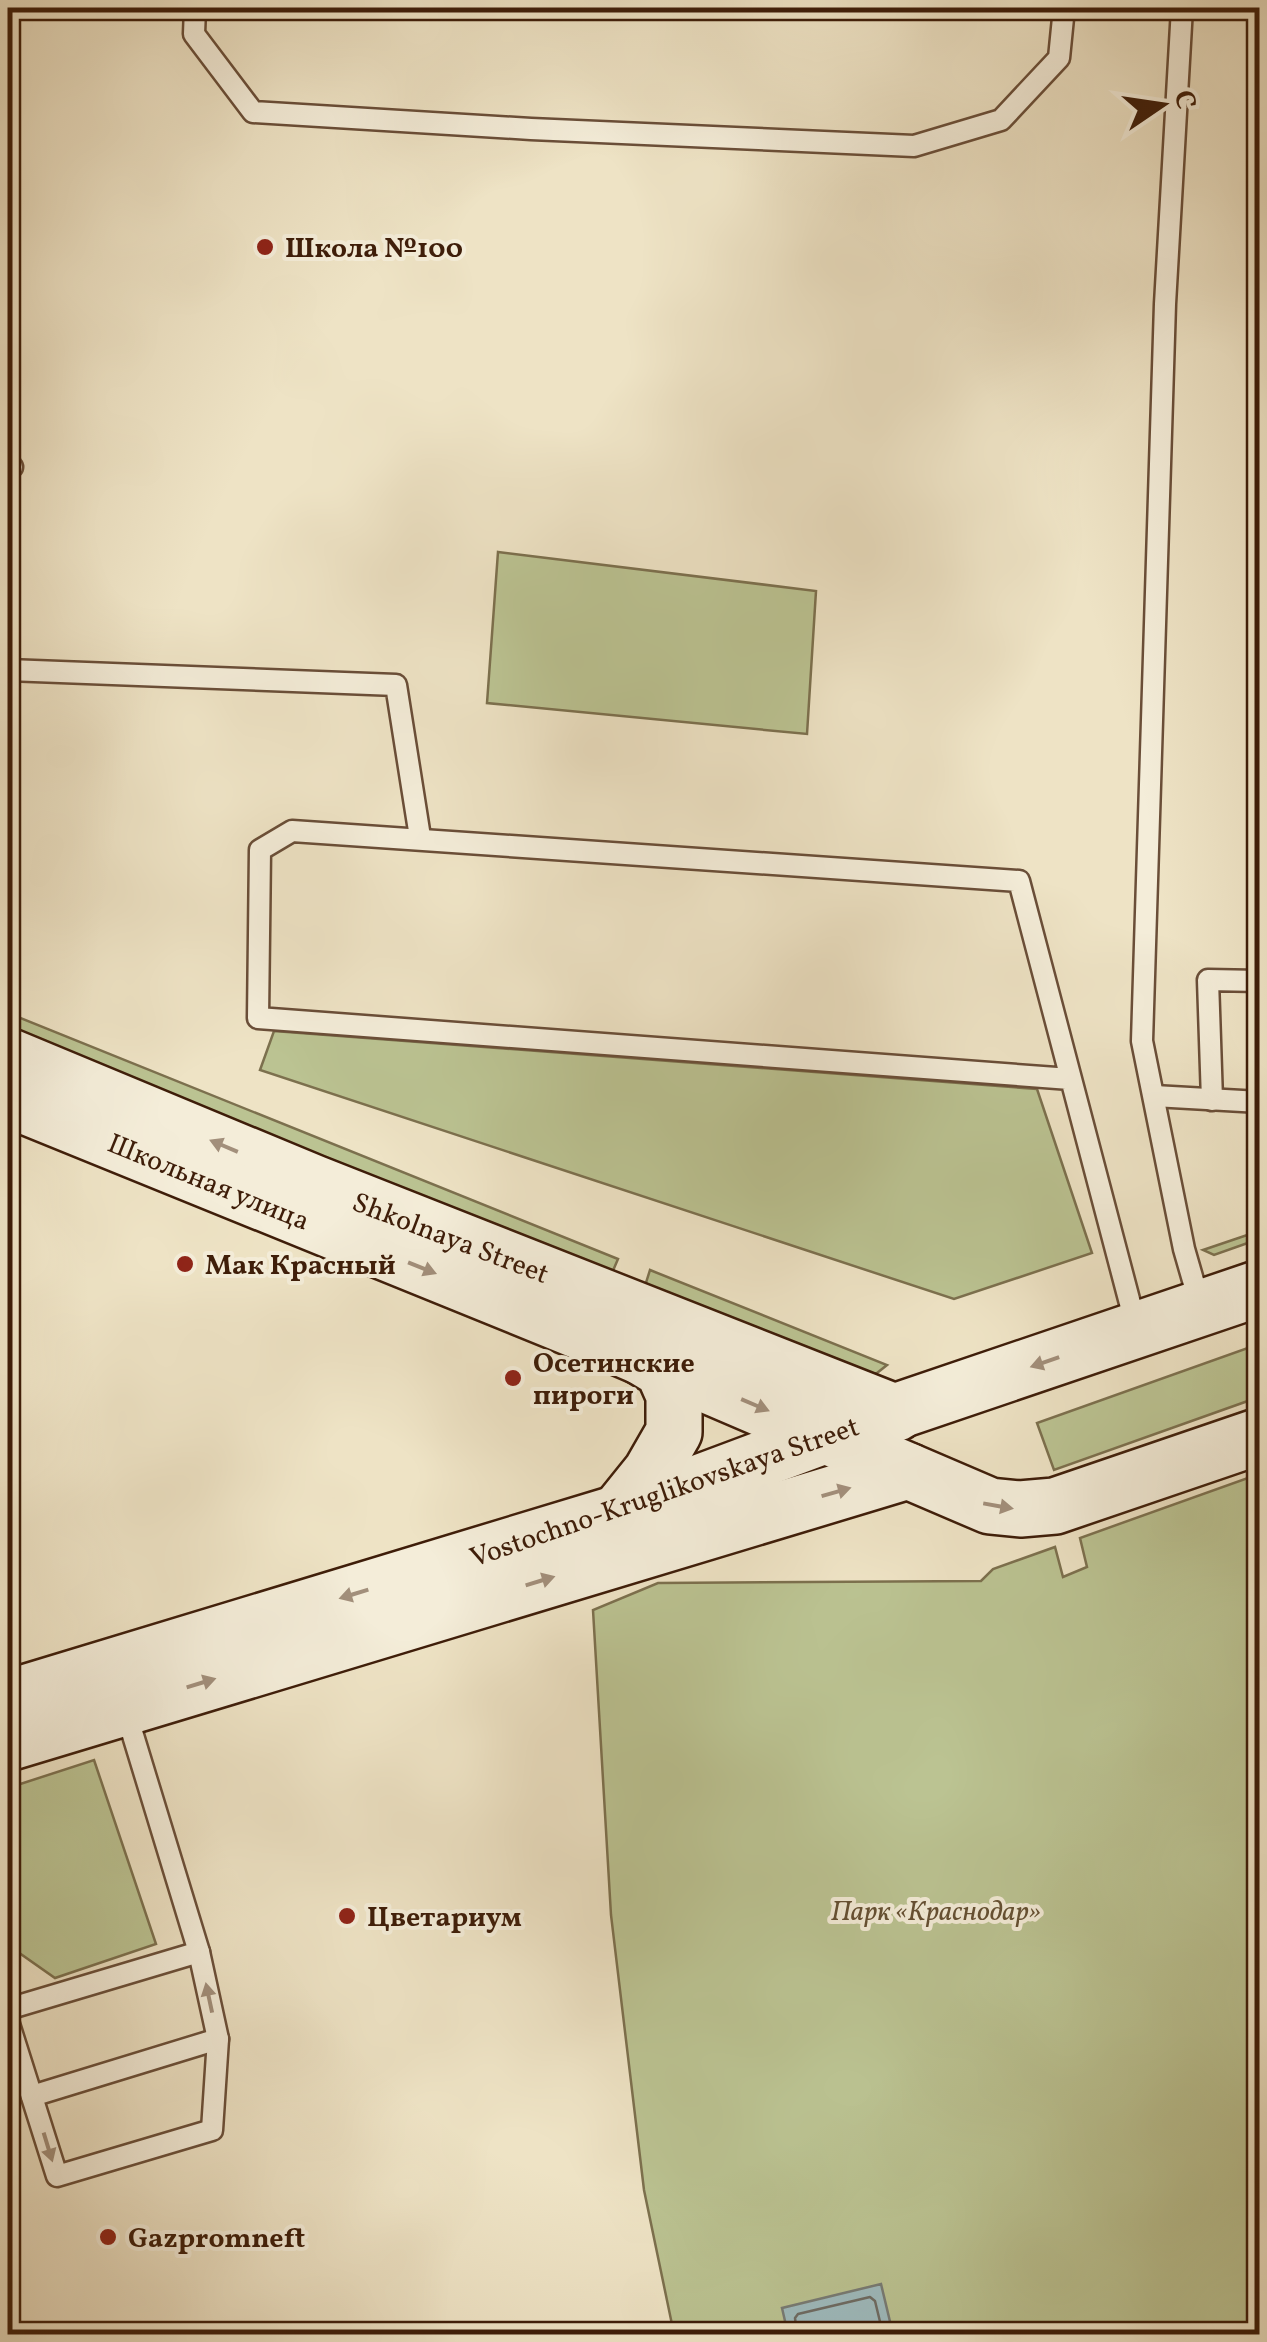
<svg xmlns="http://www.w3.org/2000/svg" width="1267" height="2342" viewBox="0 0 1267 2342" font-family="Vollkorn,serif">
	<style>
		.green { fill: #bbc392; stroke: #7c704e; stroke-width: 2.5 }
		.water { fill: #9ebbbe; stroke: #787c76; stroke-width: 2.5 }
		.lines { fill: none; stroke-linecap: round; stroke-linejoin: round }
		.shore { stroke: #6e6c64; stroke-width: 2.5 }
		.lane-casing { stroke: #6a4e38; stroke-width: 25 }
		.secondary-casing { stroke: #3e1d09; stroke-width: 60 }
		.lane { stroke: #f4edd9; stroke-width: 20 }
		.secondary { stroke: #f4edd9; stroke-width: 55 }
		.oneway { fill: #a28f7b }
		.poi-dot { fill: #8f2418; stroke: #f4edd9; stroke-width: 4 }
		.labels { text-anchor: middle; stroke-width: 8; stroke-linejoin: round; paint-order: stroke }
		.poi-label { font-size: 28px; font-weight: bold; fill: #3e1d09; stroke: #f4edd9; text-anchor: start }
		.street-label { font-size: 28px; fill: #3e1d09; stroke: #f4edd9 }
		.park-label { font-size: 28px; font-style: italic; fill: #644f32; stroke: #f4edd9 }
	</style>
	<rect width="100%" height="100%" fill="#eee3c5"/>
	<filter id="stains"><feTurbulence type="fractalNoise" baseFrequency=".002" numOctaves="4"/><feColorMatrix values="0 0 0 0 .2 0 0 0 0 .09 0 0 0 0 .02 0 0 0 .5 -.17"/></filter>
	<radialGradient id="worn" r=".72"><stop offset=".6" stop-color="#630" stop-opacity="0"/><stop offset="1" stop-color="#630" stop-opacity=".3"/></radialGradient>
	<g class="green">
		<path d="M498 552 816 591 807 734 487 703Z"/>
		<path d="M8 1013 618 1259 612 1273 8 1029Z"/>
		<path d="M274 1031 1037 1089 1092 1253 954 1299 260 1070Z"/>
		<path d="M1259 1231V1239L1214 1255 1203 1250Z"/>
		<path d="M650 1270 887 1365 877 1373 860 1374 645 1286Z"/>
		<path d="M1259 1344V1397L1054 1470 1037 1423Z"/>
		<path d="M1259 1474V2334H674L644 2190 611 1915 593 1610 658 1583 981 1581 993 1569 1055 1547 1063 1577 1087 1567 1080 1538Z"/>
		<path d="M94 1760 156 1944 55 1978 8 1945V1788Z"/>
	</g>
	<path class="water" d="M881 2284 893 2334H788L782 2308Z"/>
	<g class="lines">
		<path class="shore" d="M797 2334 795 2318 798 2314 870 2297 875 2301 883 2334"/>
		<defs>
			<g id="lane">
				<path d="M195 8 194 34 253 112 531 129 914 146 1001 120 1059 58 1064 8"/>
				<path d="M1182 8 1165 304 1142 1041 1184 1249 1201 1308"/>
				<path d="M8 467H12"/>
				<path d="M8 670 396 685 420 837"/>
				<path d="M1070 1079 258 1018 260 850 292 831 1019 881 1136 1326"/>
				<path d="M1154 1096 1260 1102"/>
				<path d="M1212 1100 1208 980 1260 981"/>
				<path d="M8 2009 199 1952"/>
				<path d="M8 2021 57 2176 212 2130 218 2039 199 1952 125 1709"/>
				<path d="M32 2096 218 2039"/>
			</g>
			<g id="secondary">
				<path d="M8 1056 314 1183 897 1413"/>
				<path d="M8 1099 616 1346 990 1506 1020 1509 1055 1506 1260 1436"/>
				<path d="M618 1513 651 1472 674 1432V1395L663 1370 640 1356"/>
				<path d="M8 1698 618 1513 824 1436 1260 1288"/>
				<path d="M8 1743 908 1471"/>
			</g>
		</defs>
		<use href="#lane" class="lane-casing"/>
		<use href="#secondary" class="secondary-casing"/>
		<use href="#lane" class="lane"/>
		<use href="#secondary" class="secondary"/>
	</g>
	<defs><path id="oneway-solid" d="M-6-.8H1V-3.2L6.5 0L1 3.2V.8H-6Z" transform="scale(2.5)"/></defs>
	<g class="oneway">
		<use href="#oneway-solid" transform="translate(224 1146) rotate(-157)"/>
		<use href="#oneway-solid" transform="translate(422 1268) rotate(22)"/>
		<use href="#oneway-solid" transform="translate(1045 1362) rotate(161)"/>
		<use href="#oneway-solid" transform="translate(755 1405) rotate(23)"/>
		<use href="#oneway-solid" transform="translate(836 1492) rotate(-16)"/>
		<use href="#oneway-solid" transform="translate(998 1506) rotate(10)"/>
		<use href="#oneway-solid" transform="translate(540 1581) rotate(-17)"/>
		<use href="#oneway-solid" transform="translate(354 1594) rotate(163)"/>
		<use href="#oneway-solid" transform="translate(201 1683) rotate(-17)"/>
		<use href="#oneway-solid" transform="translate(209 1998) rotate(-102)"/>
		<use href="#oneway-solid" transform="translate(48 2147) rotate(73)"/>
	</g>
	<g class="poi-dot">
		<circle cx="265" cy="247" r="10"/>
		<circle cx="185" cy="1264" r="10"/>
		<circle cx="513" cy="1378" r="10"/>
		<circle cx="347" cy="1916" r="10"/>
		<circle cx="108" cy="2237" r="10"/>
	</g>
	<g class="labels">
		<g class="poi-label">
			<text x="285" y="257">Школа №100</text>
			<text x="205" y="1274">Мак Красный</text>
			<text x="533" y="1372">Осетинские<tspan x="533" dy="32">пироги</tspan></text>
			<text x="367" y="1926">Цветариум</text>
			<text x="128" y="2247">Gazpromneft</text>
		</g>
		<g class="street-label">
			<text transform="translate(209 1181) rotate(22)" y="10">Школьная улица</text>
			<text transform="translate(451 1237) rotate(21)" y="10">Shkolnaya Street</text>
			<text transform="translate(664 1491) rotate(-19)" y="10">Vostochno-Kruglikovskaya Street</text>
		</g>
		<g class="park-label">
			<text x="936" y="1920">Парк «Краснодар»</text>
		</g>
	</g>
	<rect width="1267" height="2342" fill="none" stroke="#eee3c5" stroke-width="40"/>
	<rect x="10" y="10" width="1247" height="2322" fill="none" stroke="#3e1d09" stroke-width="5"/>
	<rect x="20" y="20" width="1227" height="2302" fill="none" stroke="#3e1d09" stroke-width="2.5"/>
	<g transform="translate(1162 105) rotate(77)" stroke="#f4edd9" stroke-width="8" paint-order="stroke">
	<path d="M0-8L18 38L0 25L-18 38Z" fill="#3e1d09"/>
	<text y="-15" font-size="28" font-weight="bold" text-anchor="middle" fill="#3e1d09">С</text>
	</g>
	<rect width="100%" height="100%" filter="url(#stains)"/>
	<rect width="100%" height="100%" fill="url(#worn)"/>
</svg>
